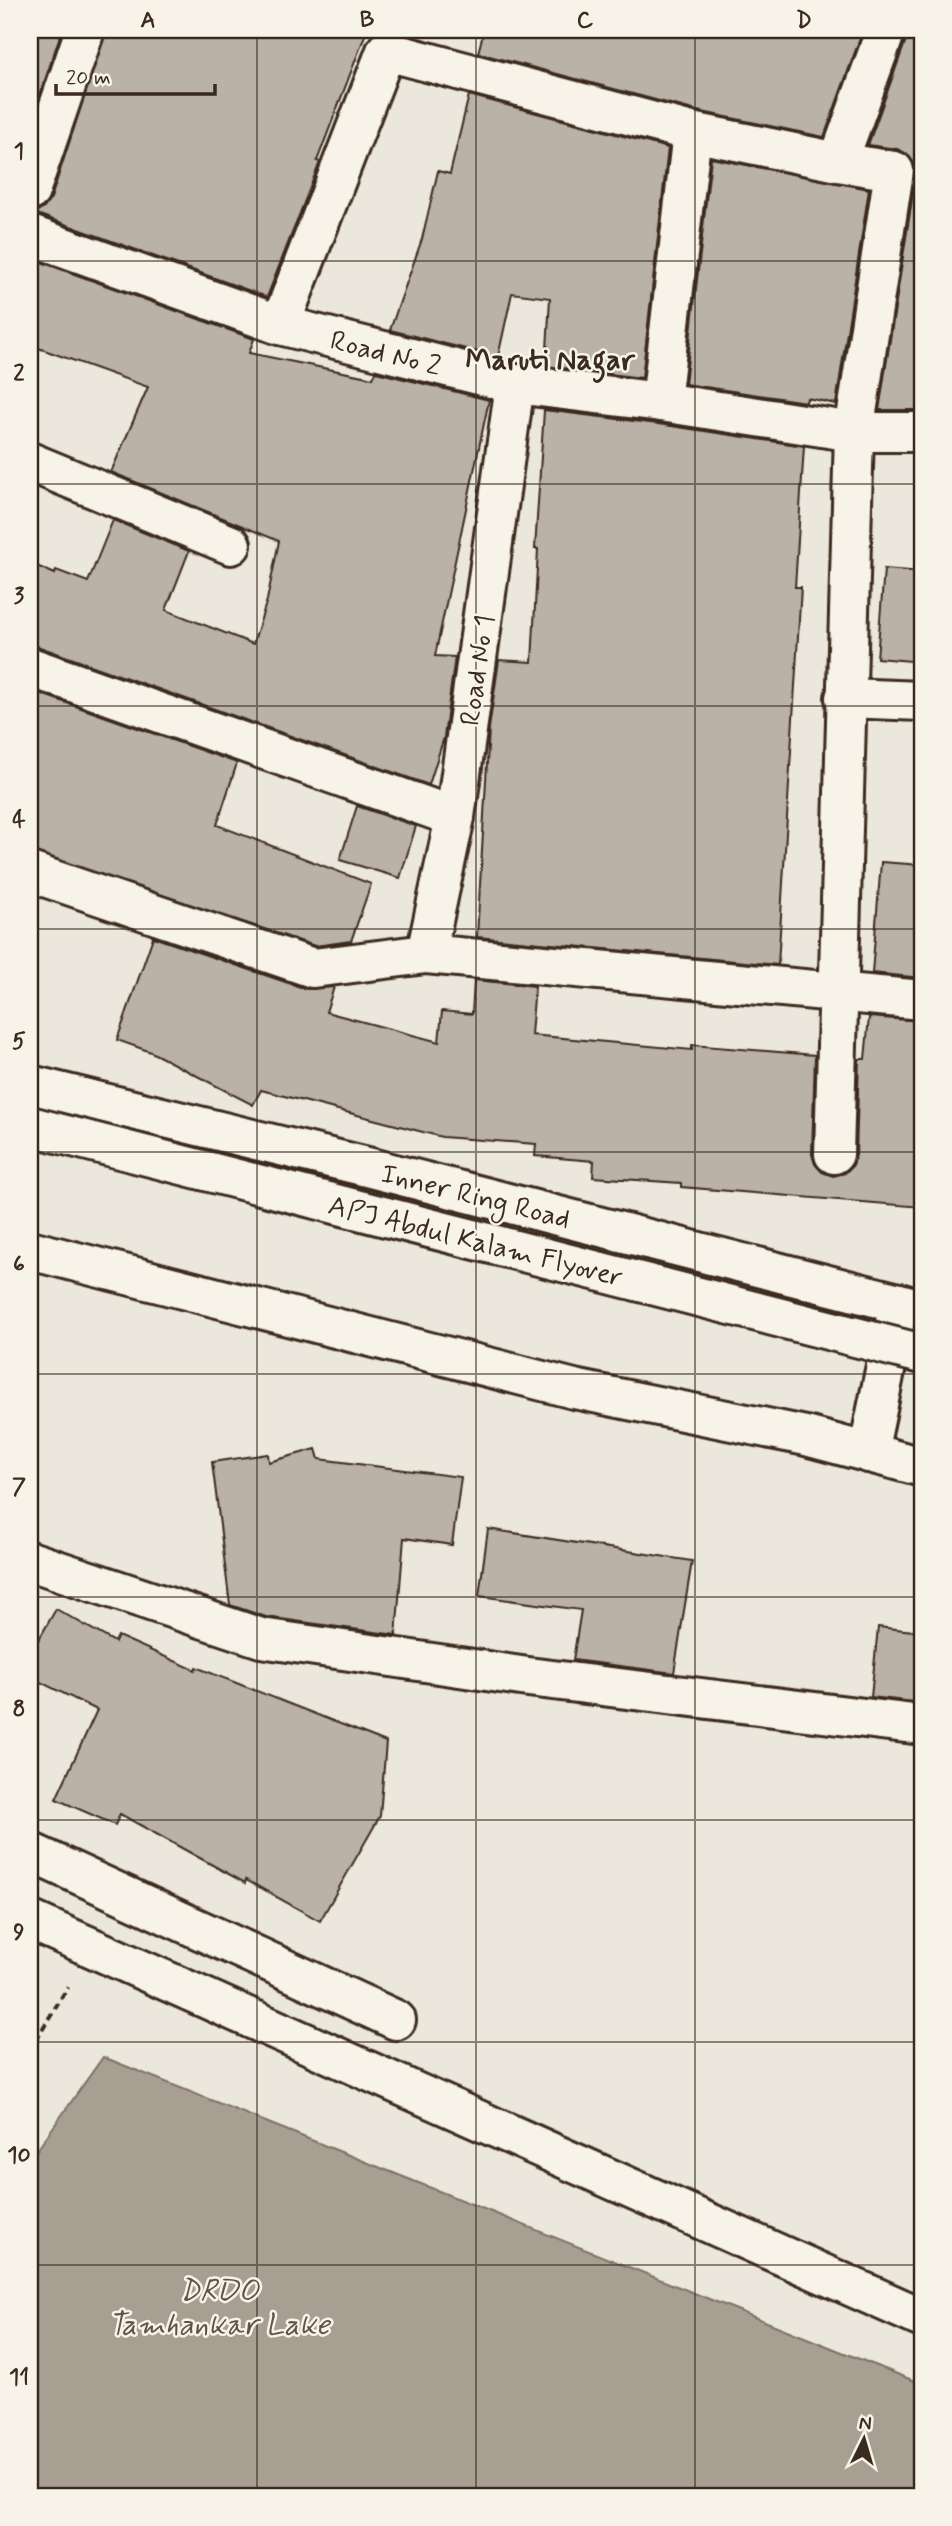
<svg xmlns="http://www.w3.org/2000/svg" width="952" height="2526" viewBox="0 0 952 2526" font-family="Mynerve,sans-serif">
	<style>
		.water { fill: #a89f93; stroke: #7c7064; stroke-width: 2 }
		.building { fill: #bab2a7; stroke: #3b2a1e; stroke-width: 2 }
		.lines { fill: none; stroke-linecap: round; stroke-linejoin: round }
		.minor-casing { stroke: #3b2a1e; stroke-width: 44 }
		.major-casing { stroke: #3b2a1e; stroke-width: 44 }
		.highway-casing { stroke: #3b2a1e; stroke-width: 44 }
		.path { stroke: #3b2a1e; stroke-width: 4.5; stroke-dasharray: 7 5; stroke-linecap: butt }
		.minor { stroke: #f7f3e8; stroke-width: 38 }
		.major { stroke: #f7f3e8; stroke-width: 38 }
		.highway { stroke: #f7f3e8; stroke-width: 38 }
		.highway-bridge-casing { stroke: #3b2a1e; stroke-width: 44; stroke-linecap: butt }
		.highway-bridge { stroke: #f7f3e8; stroke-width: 38 }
		.grid { fill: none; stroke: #3b2a1e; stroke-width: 2; stroke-opacity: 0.55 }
		.labels { text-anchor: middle; stroke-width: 5; stroke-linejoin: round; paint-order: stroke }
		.street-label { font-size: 28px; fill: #3b2a1e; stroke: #f7f3e8 }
		.neighbourhood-label { font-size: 30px; font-weight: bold; fill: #3b2a1e; stroke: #f7f3e8 }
		.water-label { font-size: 30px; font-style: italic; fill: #615347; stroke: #f7f3e8 }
		.neatline { fill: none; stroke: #3b2a1e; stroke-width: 2.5 }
		.grid-label { font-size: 23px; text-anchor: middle; font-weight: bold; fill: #3b2a1e }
	</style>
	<rect width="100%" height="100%" fill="#ece7dc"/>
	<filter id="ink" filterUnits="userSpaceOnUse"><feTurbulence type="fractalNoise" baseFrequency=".0143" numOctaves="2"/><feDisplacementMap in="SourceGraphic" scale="14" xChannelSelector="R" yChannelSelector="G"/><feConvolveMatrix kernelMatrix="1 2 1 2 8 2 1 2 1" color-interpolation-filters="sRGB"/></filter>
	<g filter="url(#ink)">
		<path class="water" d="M103 2057 922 2384V2496H30V2160Z"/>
		<g class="building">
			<path d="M30 30H62L30 124Z"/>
			<path d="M106 30H367L317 161 320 162 267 297 37 214H30L44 208 51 198Z"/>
			<path d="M484 30H863L824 137 697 111 478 53Z"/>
			<path d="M907 30H922V410H879L916 174 914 163 907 154 897 149 868 145 907 37Z"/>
			<path d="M469 95 668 148 642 378 546 366 550 298 512 293 498 357 390 330 422 239 438 171 450 174Z"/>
			<path d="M711 158 869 189 836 404 807 398 806 402 685 384Z"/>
			<path d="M30 258 254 339 249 353 373 378 376 372 489 400 435 656 455 657 444 737 429 785 37 646H30V563L55 574 56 570 88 582 113 520 189 551 166 610 253 644 267 600 279 541 111 472 148 387 30 345Z"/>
			<path d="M544 410 658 424 804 446 795 587H801L778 965 477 937 489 728 499 660 532 662 538 549H535Z"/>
			<path d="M884 569 922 572V662L877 658Z"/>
			<path d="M30 690 237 763 217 825 371 884 351 941 315 946 30 851Z"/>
			<path d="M357 806 416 826 400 878 340 860Z"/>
			<path d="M881 862 922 865V978L872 973Z"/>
			<path d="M153 937 306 989 334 987 326 1012 439 1042 442 1011 472 1014 474 980 535 986 531 1035 692 1050V1045L815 1055 812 1154 815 1164 822 1172 833 1176 845 1173 853 1165 856 1155 859 1059H865L869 1017 922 1021V1207L681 1187V1183L593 1177 594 1161 535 1156 536 1144 442 1137 261 1090 253 1105 151 1052 117 1040Z"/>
			<path d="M316 1449 319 1459 461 1477 452 1545 404 1538 396 1635 266 1617 230 1605 212 1462 268 1454 269 1462Z"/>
			<path d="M488 1529 692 1561 674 1673 573 1660 581 1610 479 1596Z"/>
			<path d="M56 1609 115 1642 118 1636 195 1670 196 1667 386 1742 380 1816 320 1921 246 1880 245 1883 120 1814 115 1825 56 1799 97 1710 30 1677V1655Z"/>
			<path d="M878 1627 922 1632V1703L871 1697Z"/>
		</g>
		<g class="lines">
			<defs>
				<g id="minor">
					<path d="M692 132 838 162"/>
					<path d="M30 191 85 30"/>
					<path d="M30 235 280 325 515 384 661 402 854 432H922"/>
					<path d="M280 325 386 51 692 132 661 402"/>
					<path d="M30 462 231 545"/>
					<path d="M30 667 455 817"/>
					<path d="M845 698 922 701"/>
					<path d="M30 872 313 968 426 954 922 1000"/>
					<path d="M426 954 455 817 515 384"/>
					<path d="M834 1154 854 432 894 171 838 162 886 30"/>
					<path d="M30 1561 261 1638 528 1677 922 1725"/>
					<path d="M30 1852 396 2020"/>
					<path d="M30 1920 922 2318"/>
				</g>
				<path id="major" d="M30 1085 363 1166 922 1309"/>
				<g id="highway">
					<path d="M30 1250 574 1389 806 1436 922 1467"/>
					<path d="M868 1453 899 1303"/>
				</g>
			</defs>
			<use href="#minor" class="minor-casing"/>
			<use href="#major" class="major-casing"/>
			<use href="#highway" class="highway-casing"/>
			<path class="path" d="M30 2050 68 1987"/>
			<use href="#minor" class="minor"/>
			<use href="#major" class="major"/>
			<use href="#highway" class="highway"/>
			<defs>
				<path id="highway-bridge" d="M30 1126 922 1354"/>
			</defs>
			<use href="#highway-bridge" class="highway-bridge-casing"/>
			<use href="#highway-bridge" class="highway-bridge"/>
		</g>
	</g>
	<path class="grid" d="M257 30V2496M476 30V2496M695 30V2496M30 261H922M30 484H922M30 706H922M30 929H922M30 1152H922M30 1374H922M30 1597H922M30 1820H922M30 2042H922M30 2265H922"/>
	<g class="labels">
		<g class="street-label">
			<text transform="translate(386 352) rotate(14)" y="10">Road No 2</text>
			<text transform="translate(476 670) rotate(-82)" y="10">Road No 1</text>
			<text transform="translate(476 1195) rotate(14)" y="10">Inner Ring Road</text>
			<text transform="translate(476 1240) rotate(14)" y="10">APJ Abdul Kalam Flyover</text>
		</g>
		<g class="neighbourhood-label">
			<text x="550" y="369">Maruti Nagar</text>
		</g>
		<g class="water-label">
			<text x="219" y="2300">DRDO<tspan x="219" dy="34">Tamhankar Lake</tspan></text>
		</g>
	</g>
	<rect width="952" height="2526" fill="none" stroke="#f7f3e8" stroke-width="77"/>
	<g transform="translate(864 2439) rotate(5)" stroke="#f7f3e8" stroke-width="5" paint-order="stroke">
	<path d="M0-5L12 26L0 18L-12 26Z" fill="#3b2a1e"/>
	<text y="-10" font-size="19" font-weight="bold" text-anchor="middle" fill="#3b2a1e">N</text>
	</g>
	<path d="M56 84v10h159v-10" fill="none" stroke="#3b2a1e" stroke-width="3.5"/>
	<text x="66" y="84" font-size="21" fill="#3b2a1e" stroke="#f7f3e8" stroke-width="5" paint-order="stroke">20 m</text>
	<rect x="38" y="38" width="876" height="2450" class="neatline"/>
	<g class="grid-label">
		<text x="148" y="27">A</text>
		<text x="367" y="27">B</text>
		<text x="585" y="27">C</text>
		<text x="804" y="27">D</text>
		<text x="19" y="158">1</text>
		<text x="19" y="380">2</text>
		<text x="19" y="603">3</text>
		<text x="19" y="826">4</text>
		<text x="19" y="1048">5</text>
		<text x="19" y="1271">6</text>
		<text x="19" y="1494">7</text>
		<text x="19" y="1716">8</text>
		<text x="19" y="1939">9</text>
		<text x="19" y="2162">10</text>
		<text x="19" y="2384">11</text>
	</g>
</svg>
